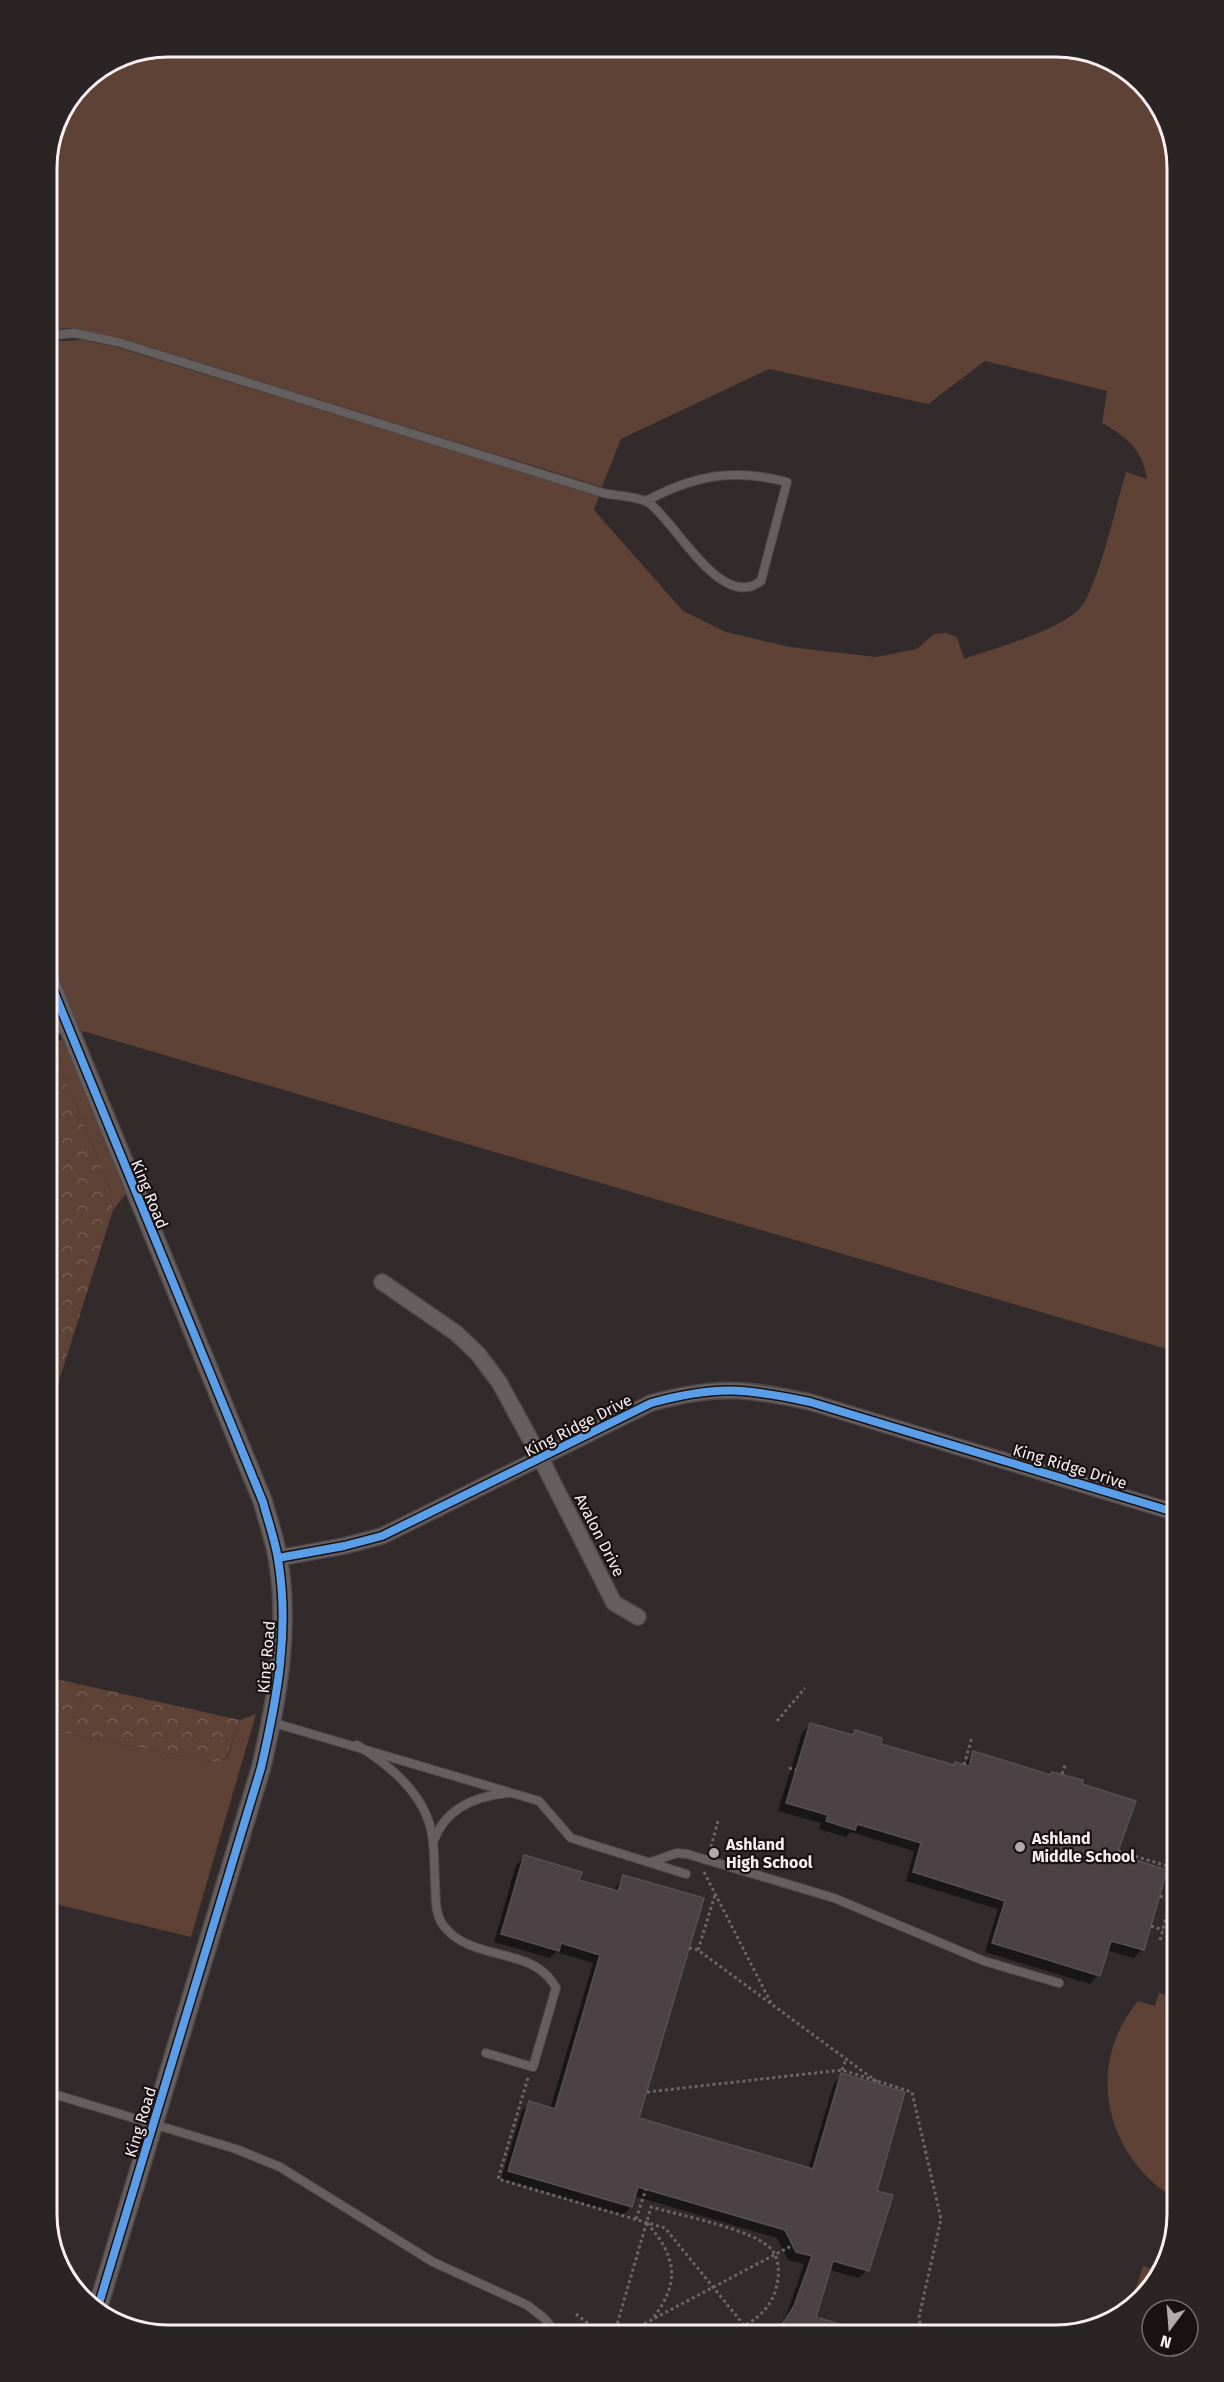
<svg xmlns="http://www.w3.org/2000/svg" width="1224" height="2382" viewBox="0 0 1224 2382" font-family="'Fira Sans',sans-serif">
	<style>
		.green { fill: #5d4235 }
		.forest { fill: url(#forest-crowns) }
		.shadow { fill: #0007 }
		.building { fill: #4c4145; stroke: #565052; stroke-width: 1.5 }
		.lines { fill: none; stroke-linecap: round; stroke-linejoin: round }
		.service-casing { stroke: #4f4849; stroke-width: 10 }
		.minor-casing { stroke: #4f4849; stroke-width: 18 }
		.tertiary-casing { stroke: #4f4849; stroke-width: 21 }
		.path { stroke: #6b6666; stroke-width: 3; stroke-dasharray: 3 3; stroke-linecap: butt }
		.service { stroke: #655f60; stroke-width: 8 }
		.minor { stroke: #655f60; stroke-width: 15 }
		.tertiary { stroke: #655f60; stroke-width: 18 }
		.cycleway-casing { stroke: #181213; stroke-width: 11 }
		.cycleway { stroke: #5a9eea; stroke-width: 8 }
		.poi-dot { fill: #b3aaac; stroke: #181213; stroke-width: 2 }
		.labels { text-anchor: middle; stroke-width: 4.5; stroke-linejoin: round; paint-order: stroke }
		.street-label { font-size: 16px; fill: #f9eff1; stroke: #181213 }
		.poi-label { font-size: 16px; font-weight: bold; fill: #f9eff1; stroke: #181213; text-anchor: start }
		.rim { fill: none; stroke: #f9eff1; stroke-width: 3 }
	</style>
	<defs>
		<pattern id="forest-crowns" width="20" height="18" patternUnits="userSpaceOnUse" patternTransform="scale(1.5)"><rect width="20" height="18" fill="#5d4235"/><path d="M2 6a3 3 0 1 1 6 0M12 15a3 3 0 1 1 6 0" fill="none" stroke="#755e53"/></pattern>
	</defs>
	<rect width="100%" height="100%" fill="#322a2b"/>
	<g class="green">
		<path d="M168 47H1064L1130 71 1168 122 1177 168V1352L79 1030 47 947V342L81 340 116 347 599 496 594 510 683 611 726 632 790 647 876 657 917 649 934 634 946 633 957 637 964 659C994 648 1060 631 1081 607 1098 586 1117 502 1126 472L1147 479C1142 449 1127 437 1102 423L1107 391 985 361 928 404 769 369 621 439 602 487 118 337 71 328 47 330V192L49 185 47 160 59 115 82 82 122 56Z"/>
		<path d="M63 1040 126 1194 113 1210 110 1189 50 1041Z"/>
		<path d="M256 1714 191 1937 47 1902V1754L55 1731 218 1763 227 1758 240 1720Z"/>
		<path d="M1159 1993 1177 1998V2200C1106 2158 1083 2067 1138 2001L1155 2006Z"/>
		<path d="M1143 2266 1160 2272 1157 2282 1131 2303Z"/>
	</g>
	<g class="forest">
		<path d="M50 1041 110 1189 113 1210 47 1419V1042Z"/>
		<path d="M47 1677 240 1720 226 1758 218 1763 55 1731 47 1754Z"/>
	</g>
	<g class="shadow">
		<path d="M811 1724 851 1736 855 1731 879 1745 953 1766H964L973 1753 1049 1776 1052 1773 1080 1785 1116 1855 1142 1949 1134 1958 1106 1950 1098 1975 1090 1984 985 1952 998 1909 906 1881 914 1851 850 1832 846 1837 819 1829 821 1823 778 1811 802 1733Z"/>
		<path d="M525 1857 577 1881 613 1891 623 1877 637 2119 808 2170 834 2083 842 2075 876 2192 867 2270 859 2278 829 2270 815 2318 872 2335H769L786 2316 804 2264 788 2260 777 2238 634 2196 631 2207 623 2215 501 2179 522 2111 530 2103 550 2109 593 1963 556 1952 550 1958 494 1942 516 1865Z"/>
	</g>
	<g class="building">
		<path d="M810 1723 853 1735 855 1730 882 1738 881 1744 954 1765 955 1762 969 1766 973 1751 1051 1775 1052 1772 1083 1780 1082 1784 1136 1801 1117 1854 1167 1870 1144 1950 1111 1941 1100 1976 992 1943 1005 1901 913 1872 921 1843 857 1824 855 1830 826 1821 828 1815 786 1803Z"/>
		<path d="M524 1855 582 1872 579 1880 618 1891 623 1875 704 1898 639 2118 813 2169 841 2073 905 2092 877 2191 893 2195 869 2271 833 2261 816 2317 866 2332 865 2335H770L786 2319 794 2306 812 2256 796 2252 785 2230 638 2187 632 2207 508 2171 529 2101 555 2109 600 1955 561 1943 559 1951 501 1934Z"/>
	</g>
	<g class="lines">
		<defs>
			<g id="service">
				<path d="M47 336 74 333 118 342 603 493C616 496 638 496 649 503 676 522 721 612 761 581L787 482C733 468 695 475 646 501"/>
				<path d="M47 1030 67 1029"/>
				<path d="M271 1722 539 1801 571 1838 686 1874"/>
				<path d="M357 1745C388 1764 423 1793 431 1830 435 1846 434 1864 435 1881 436 1896 434 1912 443 1925 470 1963 535 1945 556 1988L533 2067 486 2053"/>
				<path d="M434 1840C446 1808 476 1796 508 1793"/>
				<path d="M651 1862 677 1853 687 1854 834 1898 984 1961 1059 1983"/>
				<path d="M47 2092 236 2149 280 2167 433 2262 527 2305 544 2318 558 2335"/>
			</g>
			<g id="minor">
				<path d="M382 1282 456 1333 478 1354 499 1382 541 1459 614 1603 638 1617"/>
				<path d="M278 1558 344 1546 382 1536 651 1403C717 1385 744 1388 810 1402L1177 1513"/>
			</g>
			<path id="tertiary" d="M47 975 263 1502C268 1521 275 1540 278 1559 290 1630 277 1699 261 1768L97 2310"/>
		</defs>
		<use href="#service" class="service-casing"/>
		<use href="#minor" class="minor-casing"/>
		<use href="#tertiary" class="tertiary-casing"/>
		<g class="path">
			<path d="M777 1721 805 1688"/>
			<path d="M964 1765 972 1737"/>
			<path d="M789 1768 796 1770"/>
			<path d="M1062 1774 1065 1765"/>
			<path d="M711 1847 718 1821"/>
			<path d="M1118 1851 1177 1869"/>
			<path d="M704 1872 771 2003"/>
			<path d="M1160 1896 1171 1900"/>
			<path d="M1151 1926 1163 1930"/>
			<path d="M1160 1940 1177 1878"/>
			<path d="M689 1948 698 1950 876 2081 875 2083"/>
			<path d="M698 1950 715 1895"/>
			<path d="M842 2070 846 2059"/>
			<path d="M528 2078 498 2179 665 2228 752 2335"/>
			<path d="M647 2092 842 2070 912 2092 941 2219 919 2317 922 2335"/>
			<path d="M636 2219 646 2189"/>
			<path d="M647 2223C676 2256 681 2282 653 2318"/>
			<path d="M576 2314 603 2335"/>
			<path d="M614 2335 651 2207C678 2215 757 2230 772 2250 782 2263 779 2285 772 2299 760 2322 735 2332 711 2335"/>
			<path d="M623 2335 793 2245"/>
			<path d="M640 2335 636 2328 658 2327 702 2335"/>
		</g>
		<use href="#service" class="service"/>
		<use href="#minor" class="minor"/>
		<use href="#tertiary" class="tertiary"/>
		<defs>
			<g id="cycleway">
				<path d="M47 975 263 1502C268 1521 275 1540 278 1559 290 1630 277 1699 261 1768L97 2310"/>
				<path d="M278 1558 344 1546 382 1536 651 1403C717 1385 744 1388 810 1402L1177 1513"/>
			</g>
		</defs>
		<use href="#cycleway" class="cycleway-casing"/>
		<use href="#cycleway" class="cycleway"/>
	</g>
	<g class="poi-dot">
		<circle cx="1020" cy="1847" r="6"/>
		<circle cx="714" cy="1853" r="6"/>
	</g>
	<g class="labels">
		<g class="street-label">
			<text transform="translate(150 1194) rotate(68)" y="6">King Road</text>
			<text transform="translate(578 1425) rotate(-27)" y="6">King Ridge Drive</text>
			<text transform="translate(1070 1466) rotate(17)" y="6">King Ridge Drive</text>
			<text transform="translate(600 1535) rotate(63)" y="6">Avalon Drive</text>
			<text transform="translate(266 1657) rotate(-85)" y="6">King Road</text>
			<text transform="translate(140 2122) rotate(-73)" y="6">King Road</text>
		</g>
		<g class="poi-label">
			<text x="1032" y="1844">Ashland<tspan x="1032" dy="18">Middle School</tspan></text>
			<text x="726" y="1850">Ashland<tspan x="726" dy="18">High School</tspan></text>
		</g>
	</g>
	<path d="M0 0H1224V2382H0ZM168 57H1056A111 111 0 0 1 1167 168V2214A111 111 0 0 1 1056 2325H168A111 111 0 0 1 57 2214V168A111 111 0 0 1 168 57Z" fill="#2a2425" fill-rule="evenodd"/>
	<path class="rim" d="M168 57H1056A111 111 0 0 1 1167 168V2214A111 111 0 0 1 1056 2325H168A111 111 0 0 1 57 2214V168A111 111 0 0 1 168 57Z"/>
	<g transform="translate(1170 2328) rotate(196)"><circle r="28" fill="#181213" stroke="#726a6c" stroke-width="1.5"/>
	<path d="M0-4.5L10 22L0 15L-10 22Z" fill="#b3aaac"/>
	<text y="-9" font-size="16" font-weight="bold" text-anchor="middle" fill="#f9eff1">N</text>
	</g>
</svg>
